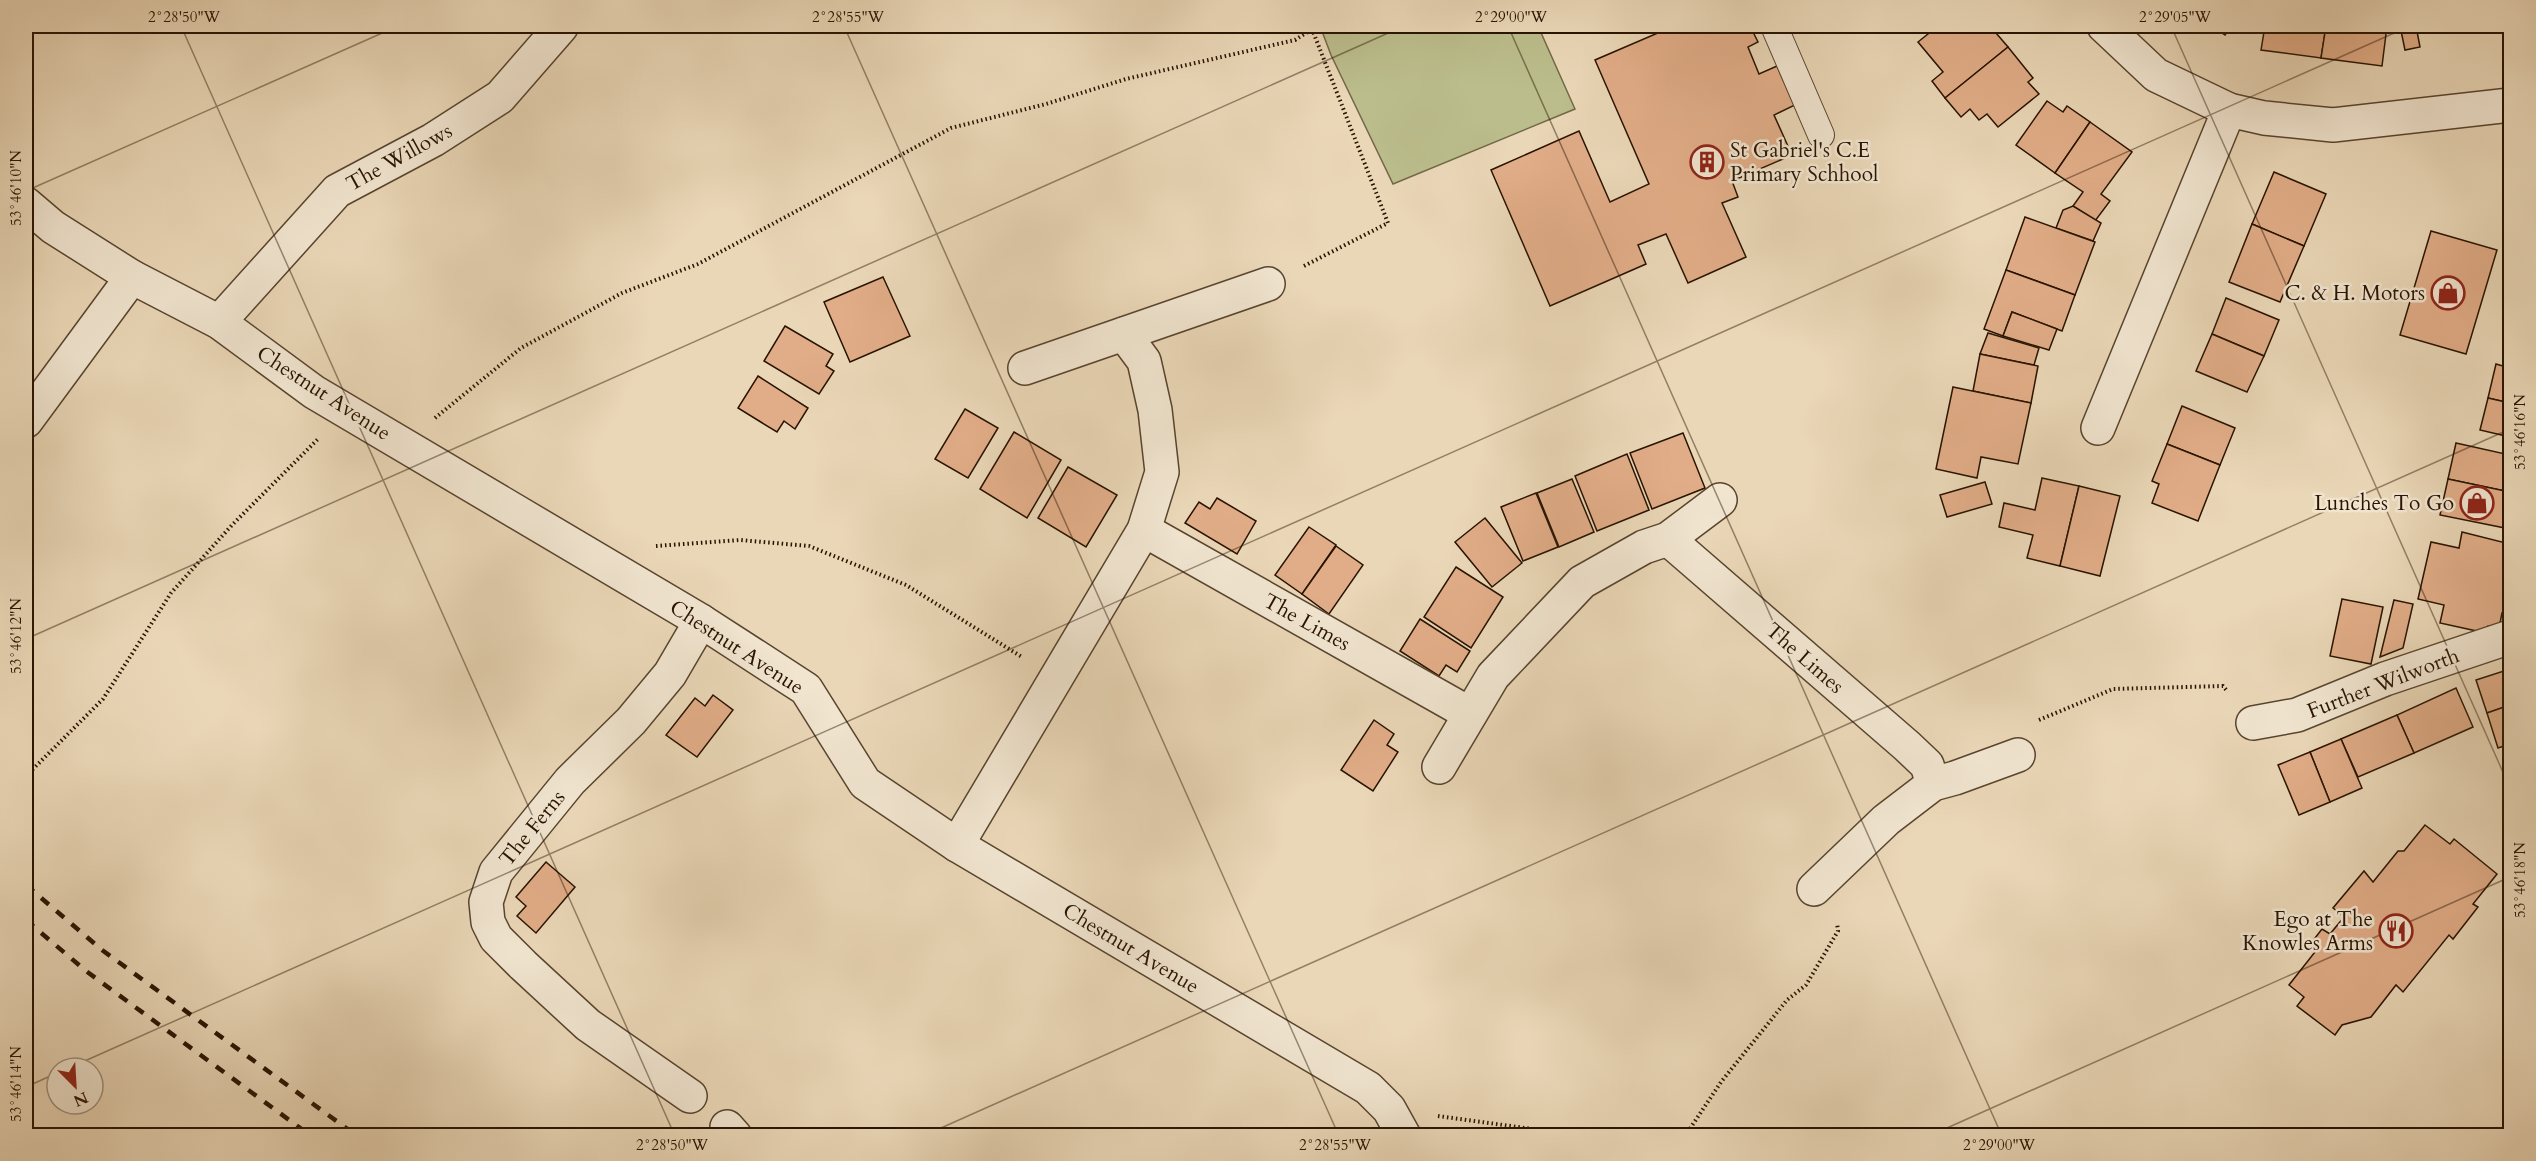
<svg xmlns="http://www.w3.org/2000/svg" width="2536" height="1161" viewBox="0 0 2536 1161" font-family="Cardo,serif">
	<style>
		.green { fill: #bbbd8c; stroke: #726846; stroke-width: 1.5 }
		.building { fill: #e1ad88; stroke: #281301; stroke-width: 1.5 }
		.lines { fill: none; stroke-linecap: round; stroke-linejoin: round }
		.service-casing { stroke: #58442e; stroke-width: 28 }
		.minor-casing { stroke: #58442e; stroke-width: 36 }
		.path { stroke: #281301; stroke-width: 4; stroke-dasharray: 1.5 3; stroke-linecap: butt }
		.service { stroke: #f1e5d0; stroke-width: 26 }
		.minor { stroke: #f1e5d0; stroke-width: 33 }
		.rail { stroke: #281301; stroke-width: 4.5; stroke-dasharray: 10 10; stroke-linecap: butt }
		.ticks { fill: none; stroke: #281301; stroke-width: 1.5; stroke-opacity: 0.45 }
		.labels { text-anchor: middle; stroke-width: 5; stroke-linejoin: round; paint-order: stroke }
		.poi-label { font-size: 21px; fill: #281301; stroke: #f1e5d0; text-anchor: end }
		.street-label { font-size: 21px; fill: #281301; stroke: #f1e5d0 }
		.neatline { fill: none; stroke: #281301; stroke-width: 2 }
		.ticks-label { font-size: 15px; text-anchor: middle; fill: #281301 }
	</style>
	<rect width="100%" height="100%" fill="#ead7b7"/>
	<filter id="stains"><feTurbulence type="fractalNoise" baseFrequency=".00333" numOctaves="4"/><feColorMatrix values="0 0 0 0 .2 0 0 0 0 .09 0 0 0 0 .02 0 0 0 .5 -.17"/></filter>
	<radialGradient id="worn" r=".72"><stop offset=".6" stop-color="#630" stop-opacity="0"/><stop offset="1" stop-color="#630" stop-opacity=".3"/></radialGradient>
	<path class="green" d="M1320 26H1538L1575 109 1393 184 1331 55Z"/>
	<g class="building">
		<path d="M1674 26H1750L1758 42 1748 47 1759 74 1777 66 1795 105 1774 115 1792 155 1732 181 1738 197 1722 203 1746 257 1688 283 1666 234 1638 245 1646 264 1550 306 1491 170 1579 131 1610 202 1649 184 1595 60Z"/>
		<path d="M1938 26H1990L2008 47 1945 98 1932 81 1943 72 1918 42Z"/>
		<path d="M2212 26H2232L2225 35Z"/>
		<path d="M2265 26H2326L2321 58 2261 50Z"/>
		<path d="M2326 26H2387L2382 66 2321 58Z"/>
		<path d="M2400 26H2416L2420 47 2405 50Z"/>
		<path d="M2008 47 2033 78 2028 82 2039 94 1998 127 1987 114 1979 120 1970 109 1961 117 1945 98Z"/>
		<path d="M2047 101 2063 112 2067 106 2090 122 2055 173 2016 145Z"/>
		<path d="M2090 122 2132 152 2101 194 2110 201 2095 221 2073 206 2083 192 2055 173Z"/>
		<path d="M2274 172 2326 194 2304 246 2252 224Z"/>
		<path d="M2073 206 2101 223 2093 241 2056 228 2063 210Z"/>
		<path d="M2025 217 2095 242 2075 295 2006 270Z"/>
		<path d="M2252 224 2304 246 2280 302 2229 282Z"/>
		<path d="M2431 231 2497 250 2466 354 2400 335Z"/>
		<path d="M2006 270 2075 295 2062 331 2012 312 2003 336 1984 329Z"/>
		<path d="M883 277 910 336 850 362 824 302Z"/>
		<path d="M2226 298 2279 320 2264 356 2212 334Z"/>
		<path d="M2012 312 2057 329 2049 350 2003 336Z"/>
		<path d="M785 326 833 354 826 366 834 371 819 394 764 361Z"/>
		<path d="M1988 333 2039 348 2034 365 1980 354Z"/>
		<path d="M2212 334 2264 356 2247 392 2196 371Z"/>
		<path d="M1980 354 2038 366 2031 403 1973 391Z"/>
		<path d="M2496 364 2510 368V403L2488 398Z"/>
		<path d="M758 376 808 408 795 429 784 421 777 432 738 408Z"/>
		<path d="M1953 387 2031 403 2018 464 1981 457 1977 478 1936 469Z"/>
		<path d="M2488 398 2510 403V437L2480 430Z"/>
		<path d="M2182 406 2235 428 2220 465 2167 444Z"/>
		<path d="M965 409 998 428 968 478 935 459Z"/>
		<path d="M1014 432 1061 460 1027 518 980 489Z"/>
		<path d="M1683 433 1705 488 1652 509 1630 453Z"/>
		<path d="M2456 443 2510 455V492L2448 479Z"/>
		<path d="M2167 444 2220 465 2198 521 2152 503 2159 484 2152 481Z"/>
		<path d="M1627 454 1649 510 1597 531 1575 476Z"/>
		<path d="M1068 467 1117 495 1086 547 1038 518Z"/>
		<path d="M2042 478 2079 486 2060 566 2027 558 2033 535 1999 527 2004 503 2035 510Z"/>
		<path d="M1572 479 1594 532 1559 547 1537 493Z"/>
		<path d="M2448 479 2510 492V529L2440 515Z"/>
		<path d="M1985 482 1992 504 1947 517 1940 495Z"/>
		<path d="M2079 486 2120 496 2100 576 2060 566Z"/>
		<path d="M1536 493 1558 547 1523 561 1501 507Z"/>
		<path d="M1217 498 1256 521 1237 554 1185 523 1199 502 1210 509Z"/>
		<path d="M1485 518 1522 563 1492 587 1455 542Z"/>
		<path d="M1309 527 1336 545 1302 594 1275 575Z"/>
		<path d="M2462 532 2510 544V615L2502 613 2499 628 2488 626 2486 633 2440 623 2444 605 2418 599 2431 542 2459 548Z"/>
		<path d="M1336 546 1363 565 1329 614 1302 594Z"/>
		<path d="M1456 567 1503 597 1471 648 1424 617Z"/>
		<path d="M2342 599 2383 607 2371 664 2330 656Z"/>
		<path d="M2394 600 2413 604 2403 648 2380 657Z"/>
		<path d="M1420 619 1470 651 1457 672 1446 665 1439 676 1400 651Z"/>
		<path d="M2510 669V705L2487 713 2476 680Z"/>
		<path d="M2456 688 2473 727 2414 753 2397 715Z"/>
		<path d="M713 695 733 710 697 757 666 735 695 698 705 706Z"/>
		<path d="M2510 705V744L2498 748 2487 713Z"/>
		<path d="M2397 715 2414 753 2358 777 2341 739Z"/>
		<path d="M1374 720 1394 734 1387 745 1398 752 1373 791 1341 770Z"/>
		<path d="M2341 739 2362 788 2330 802 2310 752Z"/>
		<path d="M2310 752 2330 802 2299 815 2278 765Z"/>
		<path d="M2425 825 2450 844 2454 839 2497 874 2473 904 2478 907 2453 939 2449 935 2403 992 2396 985 2371 1017 2342 1025 2335 1035 2297 1006 2304 997 2289 985 2315 952 2308 947 2322 929 2330 934 2344 917 2333 908 2364 871 2373 882 2398 851H2404Z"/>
		<path d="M546 862 575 887 536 933 517 916 526 906 516 897Z"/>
	</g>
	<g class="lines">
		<defs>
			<path id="service" d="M1774 26 1821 135"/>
			<g id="minor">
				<path d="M2104 26 2156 75 2229 110 2264 118 2333 125 2510 105"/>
				<path d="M26 204 53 227 132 277 219 322 314 392 701 621 806 689 865 783 957 845 1368 1088 1389 1109 1404 1136"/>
				<path d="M219 322 337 191 433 140 500 97 561 27"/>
				<path d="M1025 368 1268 284"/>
				<path d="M26 421 132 277"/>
				<path d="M2098 428 2229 110"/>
				<path d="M1144 530 1470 714"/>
				<path d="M1668 539 1907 746 1927 765 1933 784"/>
				<path d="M2253 723 2297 715 2385 679 2510 637"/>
				<path d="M1439 767 1493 676 1582 582 1644 547 1668 539 1720 500"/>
				<path d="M957 845 1144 530 1162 472 1155 410 1144 361 1124 334"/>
				<path d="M1814 889 1886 820 1933 784 1955 778 2018 755"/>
				<path d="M690 1096 588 1025 523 965 496 938 488 922 486 902 496 872 570 781 631 721 670 674 701 621"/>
				<path d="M727 1127 735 1136"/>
			</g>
		</defs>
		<use href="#service" class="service-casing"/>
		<use href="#minor" class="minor-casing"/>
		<g class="path">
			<path d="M1304 266 1388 223 1312 29"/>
			<path d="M435 418 521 348 622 293 698 264 951 128 1046 104 1126 79 1295 40 1312 29 1311 26"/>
			<path d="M656 546 740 540 809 546 906 585 1022 657"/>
			<path d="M2039 720 2113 689 2223 686 2228 692"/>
			<path d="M26 776 103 699 171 593 232 525 318 439"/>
			<path d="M1438 1116 1583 1136"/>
			<path d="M1685 1136 1721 1082 1787 1000 1806 985 1838 931 1837 923"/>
		</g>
		<use href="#service" class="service"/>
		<use href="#minor" class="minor"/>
		<g class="rail">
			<path d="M26 885 102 950 357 1136"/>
			<path d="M26 920 86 971 311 1136"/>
		</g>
	</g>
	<path class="ticks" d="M181 26 675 1136M844 26 1339 1136M1508 26 2002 1136M2171 26 2510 788M26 191 398 26M26 639 1404 26M69 1068 2410 26M26 1087 57 1073M923 1136 2510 429M1929 1136 2510 877"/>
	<defs>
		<symbol id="building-ring" viewBox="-11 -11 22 22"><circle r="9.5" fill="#f1e5d0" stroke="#8f2418" stroke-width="1.5"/><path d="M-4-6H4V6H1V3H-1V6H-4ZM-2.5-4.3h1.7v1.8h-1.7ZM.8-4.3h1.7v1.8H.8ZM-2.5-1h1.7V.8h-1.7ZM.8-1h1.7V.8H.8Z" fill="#8f2418"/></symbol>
		<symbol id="shop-ring" viewBox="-11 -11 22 22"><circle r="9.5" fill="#f1e5d0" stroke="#8f2418" stroke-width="1.5"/><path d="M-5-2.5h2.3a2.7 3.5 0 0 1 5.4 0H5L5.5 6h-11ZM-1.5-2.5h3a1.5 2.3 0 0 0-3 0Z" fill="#8f2418"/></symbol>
		<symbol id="restaurant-ring" viewBox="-11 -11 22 22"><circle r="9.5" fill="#f1e5d0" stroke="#8f2418" stroke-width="1.5"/><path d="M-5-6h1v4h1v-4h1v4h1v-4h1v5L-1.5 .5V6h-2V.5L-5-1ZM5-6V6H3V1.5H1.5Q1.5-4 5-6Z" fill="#8f2418"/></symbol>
	</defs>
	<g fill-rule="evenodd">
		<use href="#building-ring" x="1688" y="143" width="38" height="38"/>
		<use href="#shop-ring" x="2429" y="274" width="38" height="38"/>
		<use href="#shop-ring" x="2458" y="484" width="38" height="38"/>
		<use href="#restaurant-ring" x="2377" y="912" width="38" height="38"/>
	</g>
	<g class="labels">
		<g class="poi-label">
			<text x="1730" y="157" text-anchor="start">St Gabriel's C.E<tspan x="1730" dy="24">Primary Schhool</tspan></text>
			<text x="2425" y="300">C. &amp; H. Motors</text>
			<text x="2454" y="510">Lunches To Go</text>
			<text x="2373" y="926">Ego at The<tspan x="2373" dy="24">Knowles Arms</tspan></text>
		</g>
		<g class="street-label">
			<text transform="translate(399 157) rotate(-29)" y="7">The Willows</text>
			<text transform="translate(324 393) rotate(33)" y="7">Chestnut Avenue</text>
			<text transform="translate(1307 622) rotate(29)" y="7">The Limes</text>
			<text transform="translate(737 647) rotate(33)" y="7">Chestnut Avenue</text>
			<text transform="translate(1805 658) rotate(41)" y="7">The Limes</text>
			<text transform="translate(2383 683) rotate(-21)" y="7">Further Wilworth</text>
			<text transform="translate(532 828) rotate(-51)" y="7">The Ferns</text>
			<text transform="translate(1131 948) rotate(31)" y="7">Chestnut Avenue</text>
		</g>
	</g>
	<rect width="2536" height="1161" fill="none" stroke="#ead7b7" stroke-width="66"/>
	<g transform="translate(75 1086) rotate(156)"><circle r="28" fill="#f1e5d0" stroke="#a1917d" stroke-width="1.5"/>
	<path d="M0-4.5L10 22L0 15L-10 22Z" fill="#8f2418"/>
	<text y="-9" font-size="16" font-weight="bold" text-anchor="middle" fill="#281301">N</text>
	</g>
	<rect x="33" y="33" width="2470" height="1095" class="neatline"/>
	<g class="ticks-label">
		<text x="184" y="22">2°28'50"W</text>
		<text x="848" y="22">2°28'55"W</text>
		<text x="1511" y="22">2°29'00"W</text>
		<text x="2175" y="22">2°29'05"W</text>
		<text transform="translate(16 188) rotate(-90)" y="5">53°46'10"N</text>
		<text transform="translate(2520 432) rotate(-90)" y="5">53°46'16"N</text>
		<text transform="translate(16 636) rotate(-90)" y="5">53°46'12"N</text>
		<text transform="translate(2520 880) rotate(-90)" y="5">53°46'18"N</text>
		<text transform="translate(16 1084) rotate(-90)" y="5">53°46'14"N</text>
		<text x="672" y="1150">2°28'50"W</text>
		<text x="1335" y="1150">2°28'55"W</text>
		<text x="1999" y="1150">2°29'00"W</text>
	</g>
	<rect width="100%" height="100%" filter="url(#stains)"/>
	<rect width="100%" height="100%" fill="url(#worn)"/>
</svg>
